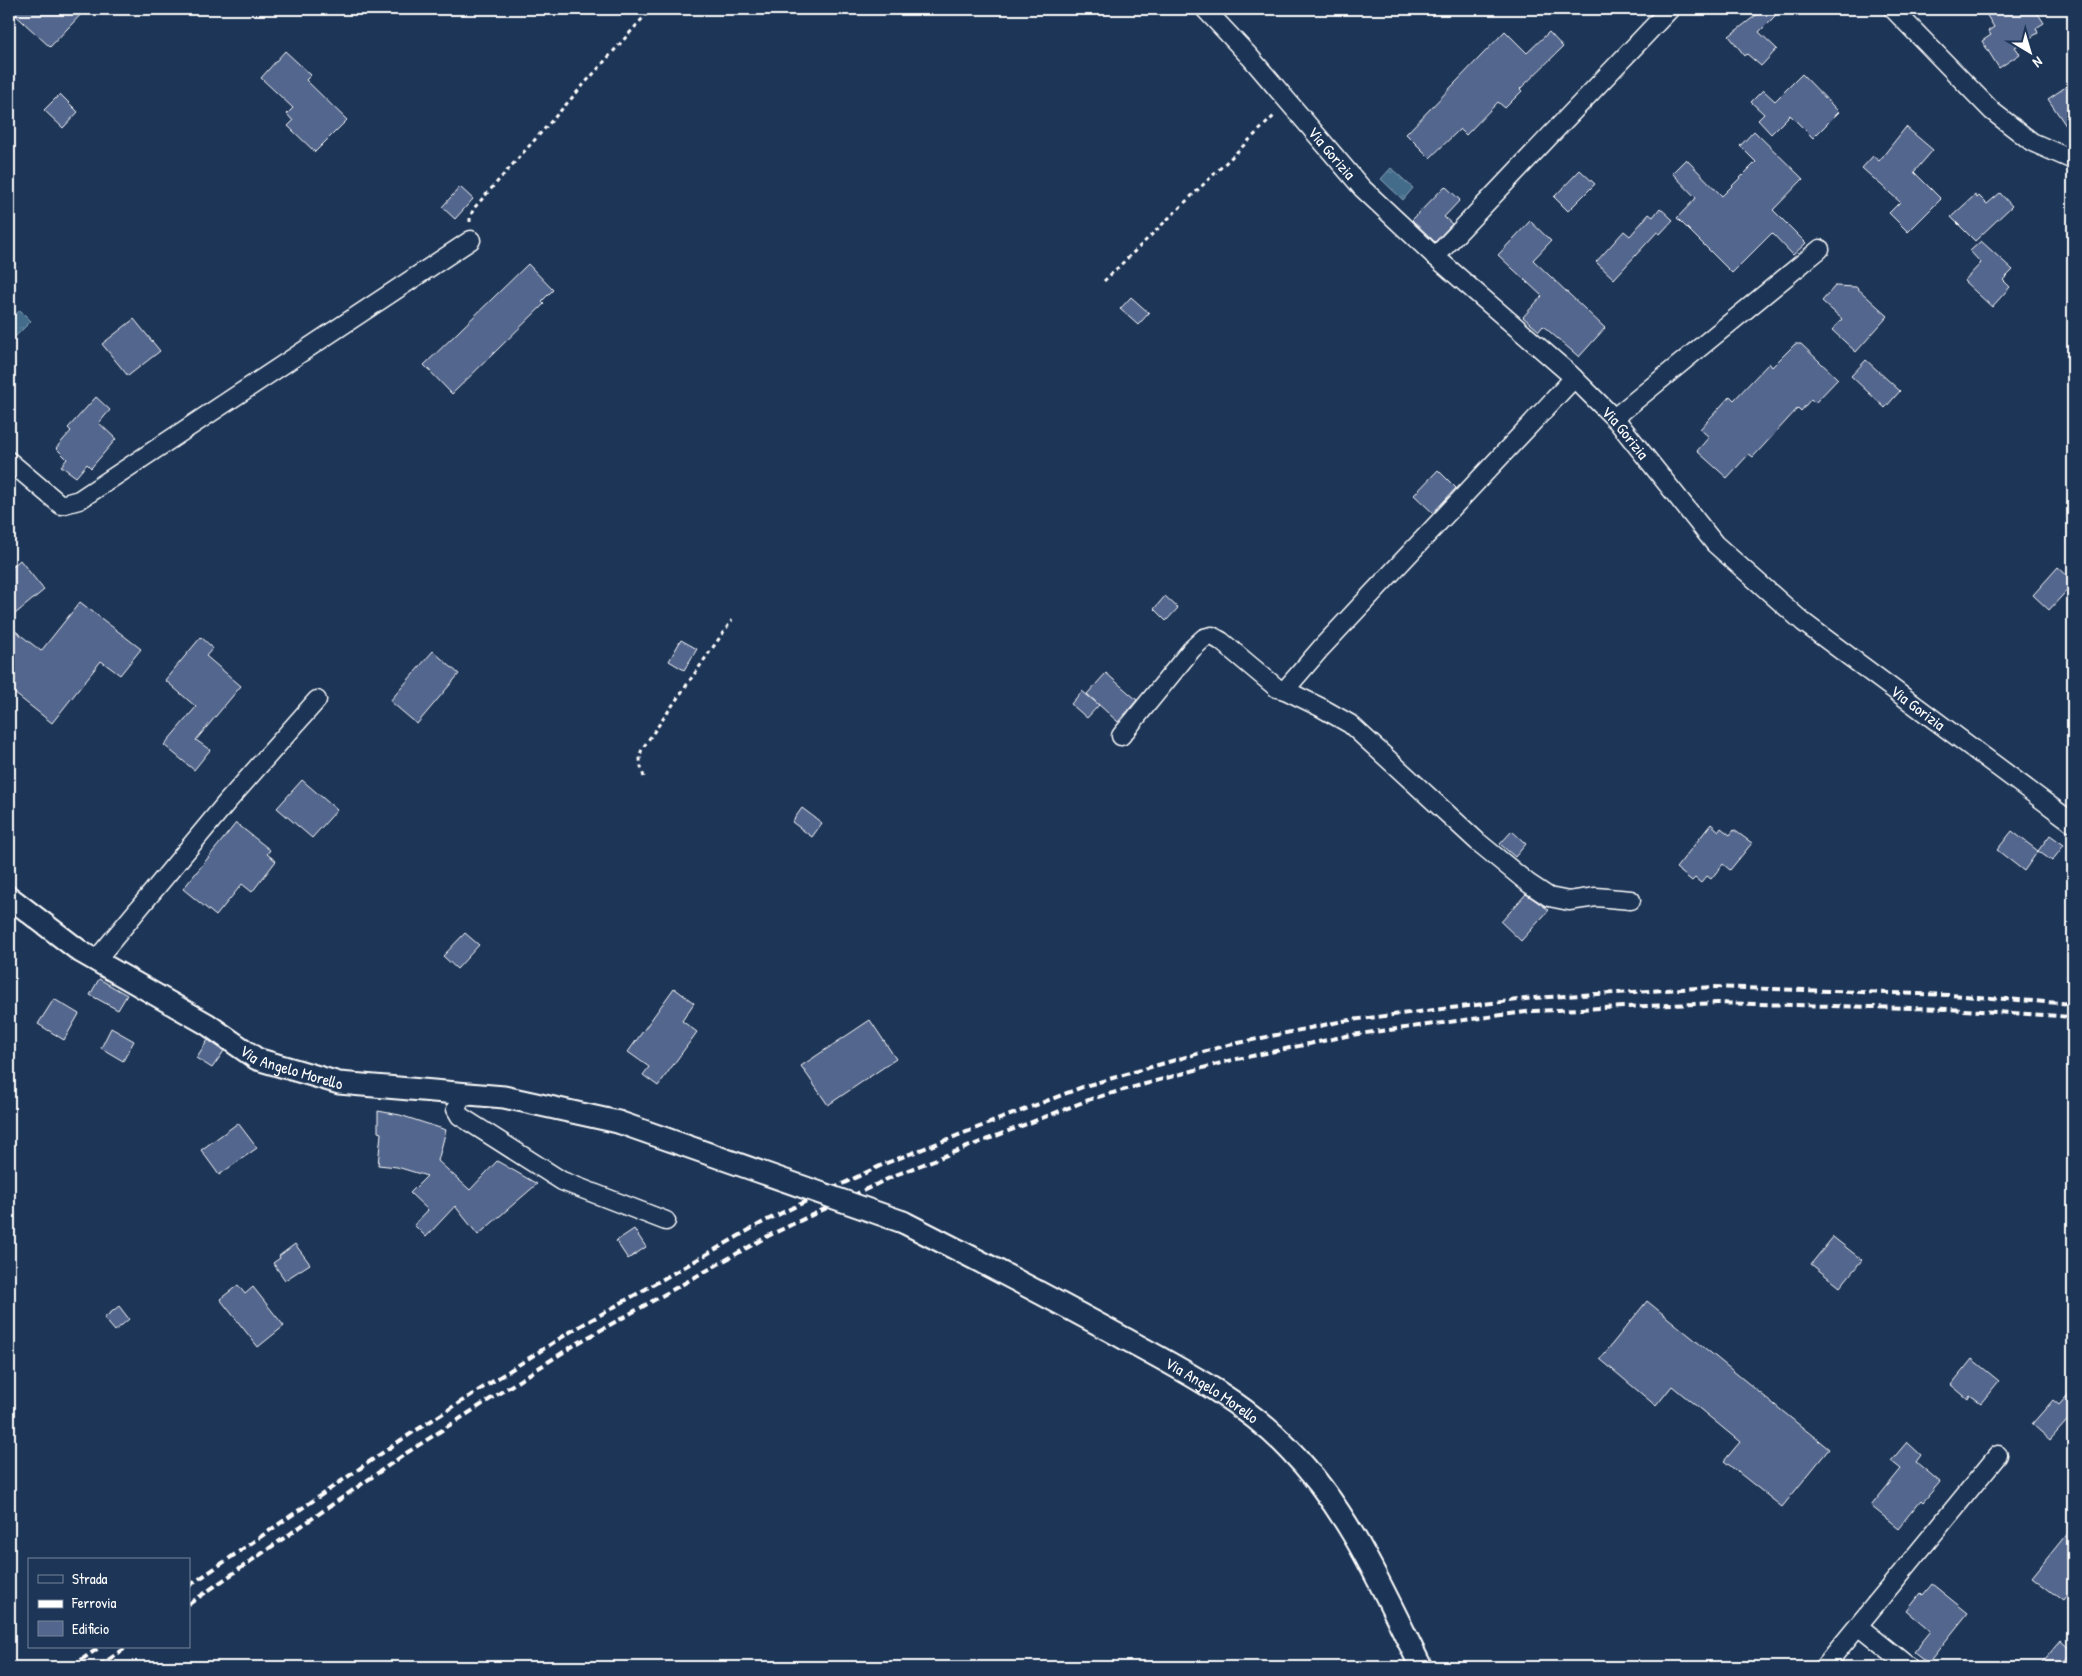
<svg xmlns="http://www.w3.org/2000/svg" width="2082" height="1676" viewBox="0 0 2082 1676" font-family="'Patrick Hand',sans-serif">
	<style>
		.water { fill: url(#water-ripples); stroke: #8ea7b9 }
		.building { fill: #53668d; stroke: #fff }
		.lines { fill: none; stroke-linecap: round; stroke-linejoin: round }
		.minor-casing { stroke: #fff; stroke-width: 21 }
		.tertiary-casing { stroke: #fff; stroke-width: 25 }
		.path { stroke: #fff; stroke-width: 3; stroke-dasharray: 4 4; stroke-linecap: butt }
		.minor { stroke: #1d3557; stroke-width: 18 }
		.tertiary { stroke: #1d3557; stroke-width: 21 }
		.rail { stroke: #fff; stroke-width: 4; stroke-dasharray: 8 4; stroke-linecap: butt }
		.tertiary-bridge-casing { stroke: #fff; stroke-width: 25; stroke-linecap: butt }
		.tertiary-bridge { stroke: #1d3557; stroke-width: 21 }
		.labels { text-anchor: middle; stroke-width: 5; stroke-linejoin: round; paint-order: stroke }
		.street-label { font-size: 16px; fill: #fff; stroke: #1d3557 }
	</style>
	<defs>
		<pattern id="water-ripples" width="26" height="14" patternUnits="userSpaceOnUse" patternTransform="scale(1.25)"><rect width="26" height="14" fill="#436c8a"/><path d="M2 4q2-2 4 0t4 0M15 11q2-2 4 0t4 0" fill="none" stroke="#5f829c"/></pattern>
	</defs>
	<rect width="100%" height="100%" fill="#1d3557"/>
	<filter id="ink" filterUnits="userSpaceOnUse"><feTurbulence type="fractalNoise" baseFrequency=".02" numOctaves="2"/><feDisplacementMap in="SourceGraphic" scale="10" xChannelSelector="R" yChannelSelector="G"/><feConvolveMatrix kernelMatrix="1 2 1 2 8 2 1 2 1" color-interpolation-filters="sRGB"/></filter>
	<g filter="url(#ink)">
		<g class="water">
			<path d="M1391 168 1413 188 1403 200 1381 179Z"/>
			<path d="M20 310 31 321 10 342 9 321Z"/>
		</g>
		<g class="building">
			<path d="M9 9H86L50 47Z"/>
			<path d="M1764 9H1782L1759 32 1777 49 1761 66 1747 54 1745 56 1729 36Z"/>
			<path d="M1983 9H2035L2044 23 2036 28 2038 33 2015 47 2020 54 1999 68 1982 41 1991 35 1988 31 1994 27Z"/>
			<path d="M1505 31 1527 53 1549 32 1563 47 1520 89 1522 91 1505 108 1498 102 1466 135 1460 129 1430 158 1406 134Z"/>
			<path d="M285 51 311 75 306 80 347 120 315 152 288 126 293 121 287 114 293 108 261 78Z"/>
			<path d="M1802 74 1839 112 1813 138 1790 115 1771 134 1758 120 1764 114 1751 102 1763 90 1775 101Z"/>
			<path d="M2073 82V136L2048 99Z"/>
			<path d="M60 94 78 112 63 128 44 110Z"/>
			<path d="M1906 127 1933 150 1914 172 1941 199 1908 232 1889 213 1900 202 1862 168 1873 156 1879 161Z"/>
			<path d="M1754 131 1803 179 1773 210 1806 243 1793 255 1772 233 1732 273 1677 218 1696 198 1672 173 1686 159 1722 196 1756 162 1740 146Z"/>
			<path d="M1580 170 1595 184 1568 211 1554 197Z"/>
			<path d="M1445 186 1460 200 1444 217 1452 224 1435 242 1412 220Z"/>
			<path d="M460 187 473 199 455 219 442 207Z"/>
			<path d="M2000 193 2012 206 1975 241 1951 217 1975 195 1977 198 1979 196 1987 204Z"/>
			<path d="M1660 208 1673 220 1660 234 1657 232 1614 279 1596 262 1624 231 1630 236 1649 214 1653 217Z"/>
			<path d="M1530 221 1551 241 1533 260 1605 328 1579 357 1543 326 1539 331 1523 317 1542 296 1498 255Z"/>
			<path d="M1981 241 2013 270 2003 280 2010 287 1992 307 1964 281 1981 263 1970 251Z"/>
			<path d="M528 264 553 290 542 301 544 304 452 394 424 365Z"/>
			<path d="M1835 286 1856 287 1888 316 1856 352 1832 330 1842 319 1822 301Z"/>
			<path d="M1131 297 1149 313 1138 325 1120 309Z"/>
			<path d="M134 319 160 351 128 376 102 344Z"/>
			<path d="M1795 344H1801L1838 379 1815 403 1811 399 1801 411 1798 408 1753 457 1749 454 1727 478 1697 451 1709 437 1700 429 1730 396 1734 400 1769 363 1772 367Z"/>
			<path d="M1866 360 1900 391 1885 408 1851 376Z"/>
			<path d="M96 397 110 410 99 423 116 439 91 468 87 464 76 477 61 466 67 459 56 448 71 431 68 428Z"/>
			<path d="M1438 470 1456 488 1433 513 1414 495Z"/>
			<path d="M20 560 44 590 9 619V570Z"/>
			<path d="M2058 567 2073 581V584L2049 610 2033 595Z"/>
			<path d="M1165 596 1178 608 1166 621 1154 609Z"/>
			<path d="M80 602 141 649 120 675 101 661 52 723 9 689V626L41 651Z"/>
			<path d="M201 637 213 648 206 656 241 686 196 740 210 750 194 770 164 745 196 707 165 680Z"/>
			<path d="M681 640 697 649 684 670 669 661Z"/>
			<path d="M433 651 459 674 417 724 390 701Z"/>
			<path d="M1106 673 1137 700 1118 722 1087 694Z"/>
			<path d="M1082 691 1099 705 1087 718 1071 704Z"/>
			<path d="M302 780 337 810 312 838 277 808Z"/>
			<path d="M802 808 822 823 812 837 792 822Z"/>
			<path d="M236 823 270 850 267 854 276 861 252 892 242 884 216 916 183 889Z"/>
			<path d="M1711 824 1719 831 1721 828 1730 835 1734 830 1752 843 1730 870 1723 864 1711 879 1707 876 1701 883 1695 878 1692 881 1676 868Z"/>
			<path d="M1512 831 1526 844 1515 857 1500 844Z"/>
			<path d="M2012 831 2038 851 2024 871 1997 850Z"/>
			<path d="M2050 835 2064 845 2052 861 2038 851Z"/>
			<path d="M1526 894 1549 910 1521 941 1501 922Z"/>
			<path d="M465 933 479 945 457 969 443 956Z"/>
			<path d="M99 979 127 995 118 1010 90 995Z"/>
			<path d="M674 988 694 1003 682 1021 697 1032 658 1086 643 1075 649 1067 628 1052Z"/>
			<path d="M54 999 79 1014 64 1040 38 1024Z"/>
			<path d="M870 1020 896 1059 828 1105 801 1066Z"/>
			<path d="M111 1028 134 1041 123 1061 101 1048Z"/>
			<path d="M208 1040 224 1051 212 1068 196 1058Z"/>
			<path d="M378 1111 400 1115 446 1130 438 1161 470 1190 497 1161 537 1184 478 1235 455 1206 426 1237 414 1225 428 1210 410 1193 427 1176 397 1167 378 1165 381 1133 378 1132Z"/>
			<path d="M238 1123 257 1148 219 1175 201 1150Z"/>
			<path d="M634 1229 646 1247 628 1259 616 1241Z"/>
			<path d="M1833 1237 1862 1260 1840 1287 1811 1264Z"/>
			<path d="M295 1244 310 1264 285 1280 273 1263 280 1258 279 1256Z"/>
			<path d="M238 1285 245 1294 253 1287 284 1326 258 1347 220 1299Z"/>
			<path d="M1647 1301 1829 1449 1782 1507 1724 1461 1740 1442 1672 1386 1656 1406 1600 1359Z"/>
			<path d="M119 1306 129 1319 115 1331 104 1318Z"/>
			<path d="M1972 1359 1999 1381 1981 1403 1970 1395 1968 1399 1951 1385Z"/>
			<path d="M2073 1389V1414L2050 1440 2032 1424 2053 1400 2059 1405Z"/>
			<path d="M1907 1442 1921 1455 1916 1462 1940 1482 1923 1502 1921 1500 1898 1528 1871 1506 1901 1469 1891 1461Z"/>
			<path d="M2073 1526V1587L2063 1601 2032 1577Z"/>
			<path d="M1932 1584 1968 1613 1928 1663 1914 1652 1931 1631 1907 1611 1921 1593 1923 1595Z"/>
			<path d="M2061 1640 2073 1651 2059 1667H2038Z"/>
		</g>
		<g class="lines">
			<defs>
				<g id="minor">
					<path id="s1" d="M1205 9 1250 57 1362 188 1440 261 1570 374 1617 421 1715 544 1803 622 2073 823"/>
					<path d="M1893 9 1992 111 2032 142 2073 160"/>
					<path d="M1435 257 1670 9"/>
					<path d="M1614 418 1820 249"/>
					<path d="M9 461 61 505 79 500 471 240"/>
					<path d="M1285 690 1320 707 1350 724 1478 842 1528 883 1549 897 1569 901 1596 897 1631 900"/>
					<path d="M1121 736 1192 649 1204 638 1212 636 1221 641 1277 688 1285 690 1322 647 1574 378"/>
					<path d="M96 960 227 802 317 700"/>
					<path d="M462 1094 456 1109 460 1116 562 1181 666 1221"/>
					<path d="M1858 1626 1909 1667"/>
					<path d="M1824 1667 1998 1455"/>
				</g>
				<g id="tertiary">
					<path id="s2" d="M9 897 81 952 207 1024 257 1059 339 1083 504 1097 618 1122"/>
					<path id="s3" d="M903 1222C976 1259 1049 1297 1120 1336 1179 1368 1242 1400 1289 1449 1349 1510 1384 1592 1421 1667"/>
				</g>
			</defs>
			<use href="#minor" class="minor-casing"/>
			<use href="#tertiary" class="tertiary-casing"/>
			<g class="path">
				<path d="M470 222V217L474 208 651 9"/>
				<path d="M1104 281 1276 114"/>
				<path d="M644 777C641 768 638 759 642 749L732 620"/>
			</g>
			<use href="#minor" class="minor"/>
			<use href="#tertiary" class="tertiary"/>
			<g class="rail">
				<path d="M189 1586 401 1440 570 1332 765 1221 884 1164 1085 1086 1224 1046 1343 1021 1534 998 1713 987 1950 995 2073 1004"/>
				<path d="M189 1604 408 1452 576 1344 770 1235 898 1174 1091 1099 1228 1061 1351 1035 1533 1011 1717 1003 1949 1009 2073 1017"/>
				<path d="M71 1667 100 1647"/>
				<path d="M98 1667 127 1647"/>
			</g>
			<defs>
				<path id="tertiary-bridge" d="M618 1122 903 1222"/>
			</defs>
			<use href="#tertiary-bridge" class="tertiary-bridge-casing"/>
			<use href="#tertiary-bridge" class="tertiary-bridge"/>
		</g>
	</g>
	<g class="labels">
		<g class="street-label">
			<text dy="6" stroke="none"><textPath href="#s1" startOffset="192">Via Gorizia</textPath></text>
			<text dy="6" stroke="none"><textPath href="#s1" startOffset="598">Via Gorizia</textPath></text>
			<text dy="6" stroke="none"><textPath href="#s1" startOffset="1002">Via Gorizia</textPath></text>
			<text dy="6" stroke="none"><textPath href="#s2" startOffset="332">Via Angelo Morello</textPath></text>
			<text dy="6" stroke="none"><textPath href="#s3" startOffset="352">Via Angelo Morello</textPath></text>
		</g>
	</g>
	<rect width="2082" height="1676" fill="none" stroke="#1d3557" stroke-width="30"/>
	<rect x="15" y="15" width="2052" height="1646" fill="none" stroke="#fff" stroke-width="2" filter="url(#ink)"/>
	<rect x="28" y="1558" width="162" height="90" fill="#1d3557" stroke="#77869a"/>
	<rect x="38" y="1575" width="25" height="8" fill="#1d3557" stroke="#77869a"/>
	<text x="72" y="1584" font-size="15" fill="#ffffff">Strada</text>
	<rect x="38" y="1600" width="25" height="8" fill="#ffffff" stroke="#77869a"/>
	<text x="72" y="1608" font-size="15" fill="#ffffff">Ferrovia</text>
	<rect x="38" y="1621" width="25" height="15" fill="#53668d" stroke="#77869a"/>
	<text x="72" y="1634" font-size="15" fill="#ffffff">Edificio</text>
	<g transform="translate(2030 52) rotate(142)" stroke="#1d3557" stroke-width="4" paint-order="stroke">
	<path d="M0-4L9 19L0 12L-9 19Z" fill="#ffffff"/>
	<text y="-8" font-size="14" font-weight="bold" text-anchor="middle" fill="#ffffff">N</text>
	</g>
</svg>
